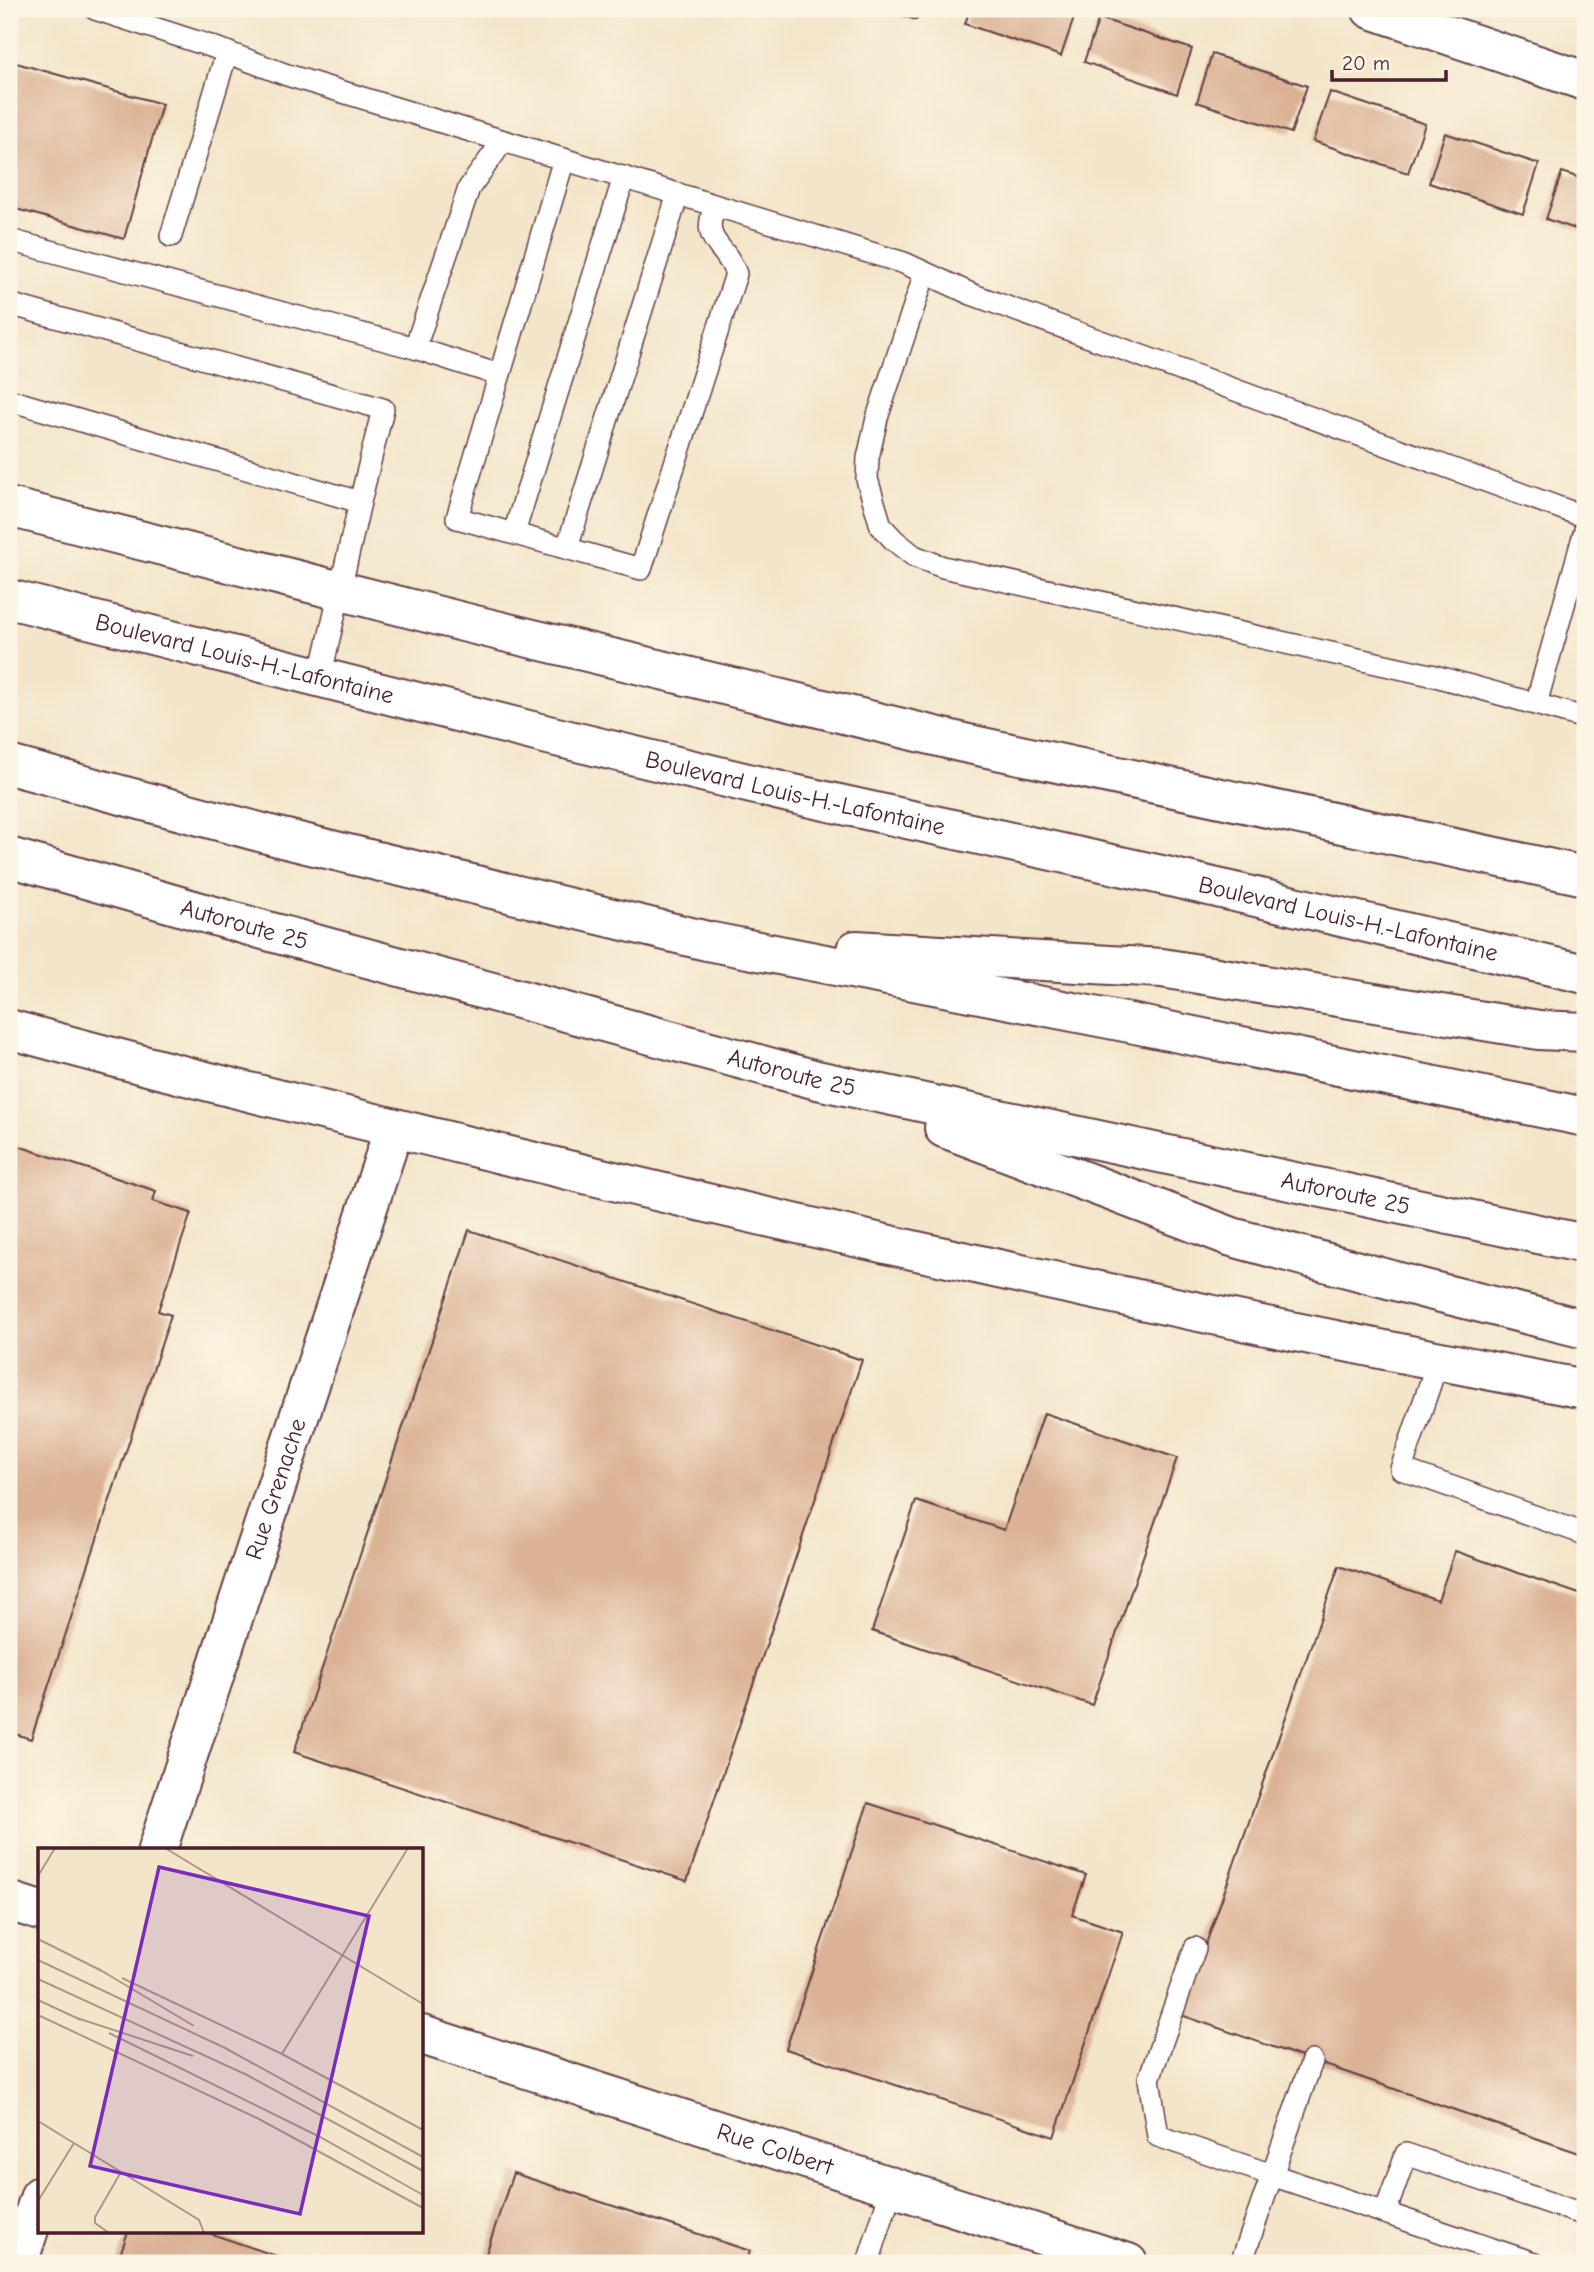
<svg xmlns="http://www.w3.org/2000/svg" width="1594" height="2272" viewBox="0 0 1594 2272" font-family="'Comic Neue',sans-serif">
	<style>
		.building { fill: #dbb295 }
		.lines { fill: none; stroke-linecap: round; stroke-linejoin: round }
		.lane-casing { stroke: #633d43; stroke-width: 24 }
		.street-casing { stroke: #633d43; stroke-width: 42 }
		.secondary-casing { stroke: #633d43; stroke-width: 42 }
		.highway-casing { stroke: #633d43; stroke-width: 42 }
		.lane { stroke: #fff; stroke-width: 21 }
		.street { stroke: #fff; stroke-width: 38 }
		.secondary { stroke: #fff; stroke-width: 38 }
		.highway { stroke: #fff; stroke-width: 38 }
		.labels { text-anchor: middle; stroke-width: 7; stroke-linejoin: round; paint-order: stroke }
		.street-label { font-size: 24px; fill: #4a1f2b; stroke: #fcf5e5 }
		.inset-road { fill: none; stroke: #af968a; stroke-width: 2 }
		.view { fill: #7b2cbf; fill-opacity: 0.15; stroke: #7b2cbf; stroke-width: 3.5 }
		.inset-edge { fill: none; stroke: #4a1f2b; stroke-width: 3.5 }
	</style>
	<rect width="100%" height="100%" fill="#fcf5e5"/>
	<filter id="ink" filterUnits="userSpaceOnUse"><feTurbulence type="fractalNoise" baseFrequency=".0143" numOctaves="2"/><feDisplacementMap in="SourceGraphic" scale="14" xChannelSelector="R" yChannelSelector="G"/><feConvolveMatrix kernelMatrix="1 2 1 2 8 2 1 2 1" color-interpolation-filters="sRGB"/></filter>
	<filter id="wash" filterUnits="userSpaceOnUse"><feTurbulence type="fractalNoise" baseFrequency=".00686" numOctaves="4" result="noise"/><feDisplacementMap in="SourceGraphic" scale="28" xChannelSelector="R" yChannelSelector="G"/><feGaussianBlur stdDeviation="1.57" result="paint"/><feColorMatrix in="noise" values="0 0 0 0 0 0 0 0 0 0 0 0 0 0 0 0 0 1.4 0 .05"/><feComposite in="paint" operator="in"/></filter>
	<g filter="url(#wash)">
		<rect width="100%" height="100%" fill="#f3e5c9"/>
		<g id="blocks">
			<g class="building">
				<path d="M896 9H920L916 20 895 13Z"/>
				<path d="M970 9H1077L1061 56 965 24Z"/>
				<path d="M1099 18 1192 49 1177 94 1084 62Z"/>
				<path d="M1212 54 1307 86 1291 133 1197 102Z"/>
				<path d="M9 61 162 104 124 239 9 207Z"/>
				<path d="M1330 92 1425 124 1408 173 1313 141Z"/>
				<path d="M1445 133 1539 164 1523 214 1429 183Z"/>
				<path d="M1562 172 1585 180V232L1546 219Z"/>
				<path d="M9 1143 156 1191 153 1201 191 1213 158 1311 171 1315 31 1739 9 1732Z"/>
				<path d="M469 1230 862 1360 687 1881 294 1752Z"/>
				<path d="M1044 1413 1177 1458 1092 1705 872 1631 916 1501 1004 1530Z"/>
				<path d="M1455 1551 1585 1596V2155L1181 2015 1339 1566 1438 1600Z"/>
				<path d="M868 1803 1086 1875 1072 1915 1123 1932 1054 2137 786 2049Z"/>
				<path d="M513 2173 750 2251 746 2263H483Z"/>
				<path d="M128 2232H206L297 2263H117Z"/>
			</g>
		</g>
	</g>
	<g filter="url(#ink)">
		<use href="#blocks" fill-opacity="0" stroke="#633d43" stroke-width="2"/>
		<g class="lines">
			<defs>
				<g id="lane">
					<path d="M95 9 210 46 287 75 904 263 971 294 1585 517"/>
					<path d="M564 159 457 518 641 569 736 274C725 242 700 244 715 206"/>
					<path d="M171 236 227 52"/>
					<path d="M9 240 415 348"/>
					<path d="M925 273 877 418 868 458 867 479 881 526 894 540 914 556 943 567 1435 676 1585 718"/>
					<path d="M9 304 383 409 360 502"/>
					<path d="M499 375 415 348 469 188 503 141"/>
					<path d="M9 400 360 502 320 678"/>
					<path d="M514 533 624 177"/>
					<path d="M567 548 678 194"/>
					<path d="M1536 704 1585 530"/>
					<path d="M1438 1361 1401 1469 1585 1534"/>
					<path d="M1195 1948 1149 2079 1158 2136 1272 2175 1312 2061"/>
					<path d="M1385 2213 1406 2154 1585 2215"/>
					<path d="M868 2263 892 2187"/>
					<path d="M1241 2263 1272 2175 1534 2263"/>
				</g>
				<g id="street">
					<path d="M1371 9 1585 81"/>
					<path d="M9 507 471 624 964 743 1585 876"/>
					<path id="s1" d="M157 1850 394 1128"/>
					<path d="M9 1901 40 1911"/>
					<path id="s2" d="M422 2035 1128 2263"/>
					<path d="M18 2263 40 2196"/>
				</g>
				<g id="secondary">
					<path id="s3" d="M9 599 548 735 789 793 1166 876 1585 974"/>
					<path d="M9 1029C171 1074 334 1113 497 1153 858 1241 1221 1320 1585 1389"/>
				</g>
				<g id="highway">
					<path d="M9 765 282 838 707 941 1140 1025 1585 1117"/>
					<path id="s4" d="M9 857 260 929 817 1080 1585 1244"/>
					<path d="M856 950 1162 968 1539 1030 1585 1032"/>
					<path d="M944 1128 1232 1237 1425 1289 1585 1329"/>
				</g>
			</defs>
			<use href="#lane" class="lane-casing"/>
			<use href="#street" class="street-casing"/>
			<use href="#secondary" class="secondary-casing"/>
			<use href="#highway" class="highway-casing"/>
			<use href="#lane" class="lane"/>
			<use href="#street" class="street"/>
			<use href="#secondary" class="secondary"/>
			<use href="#highway" class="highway"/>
		</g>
	</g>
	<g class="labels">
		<g class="street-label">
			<text dy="8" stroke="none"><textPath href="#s3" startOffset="243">Boulevard Louis-H.-Lafontaine</textPath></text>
			<text dy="8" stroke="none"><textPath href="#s3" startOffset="810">Boulevard Louis-H.-Lafontaine</textPath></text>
			<text dy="8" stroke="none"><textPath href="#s3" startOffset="1377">Boulevard Louis-H.-Lafontaine</textPath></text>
			<text dy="8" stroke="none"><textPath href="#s4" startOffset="245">Autoroute 25</textPath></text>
			<text dy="8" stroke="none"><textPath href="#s4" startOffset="812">Autoroute 25</textPath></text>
			<text dy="8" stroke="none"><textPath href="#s4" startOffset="1379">Autoroute 25</textPath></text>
			<text dy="8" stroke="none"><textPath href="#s1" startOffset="380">Rue Grenache</textPath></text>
			<text dy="8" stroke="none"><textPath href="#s2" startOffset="371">Rue Colbert</textPath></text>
		</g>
	</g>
	<g transform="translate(38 1848)">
		<rect width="385" height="385" fill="#f3e5c9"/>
		<path class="inset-road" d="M127 0 385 156M0 28 17 0M0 91 64 123M0 112 187 200 385 309M59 120 156 178M84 130 244 206 385 282M0 131 209 227 385 323M0 152 43 172M0 167 219 270 385 360M39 170 155 208M71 185 282 289 385 347M244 206 370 0M0 273 161 372 166 385M0 353 36 295M71 385 57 375V369L83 324"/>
		<path class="view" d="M121 19 331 68 262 366 52 318Z"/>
		<rect width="385" height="385" class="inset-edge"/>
	</g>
	<rect width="1594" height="2272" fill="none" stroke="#fcf5e5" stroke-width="35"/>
	<path d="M1332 70v10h114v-10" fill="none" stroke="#4a1f2b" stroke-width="3.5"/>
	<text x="1342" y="70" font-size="21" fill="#4a1f2b" stroke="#fcf5e5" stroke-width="5" paint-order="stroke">20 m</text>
</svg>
